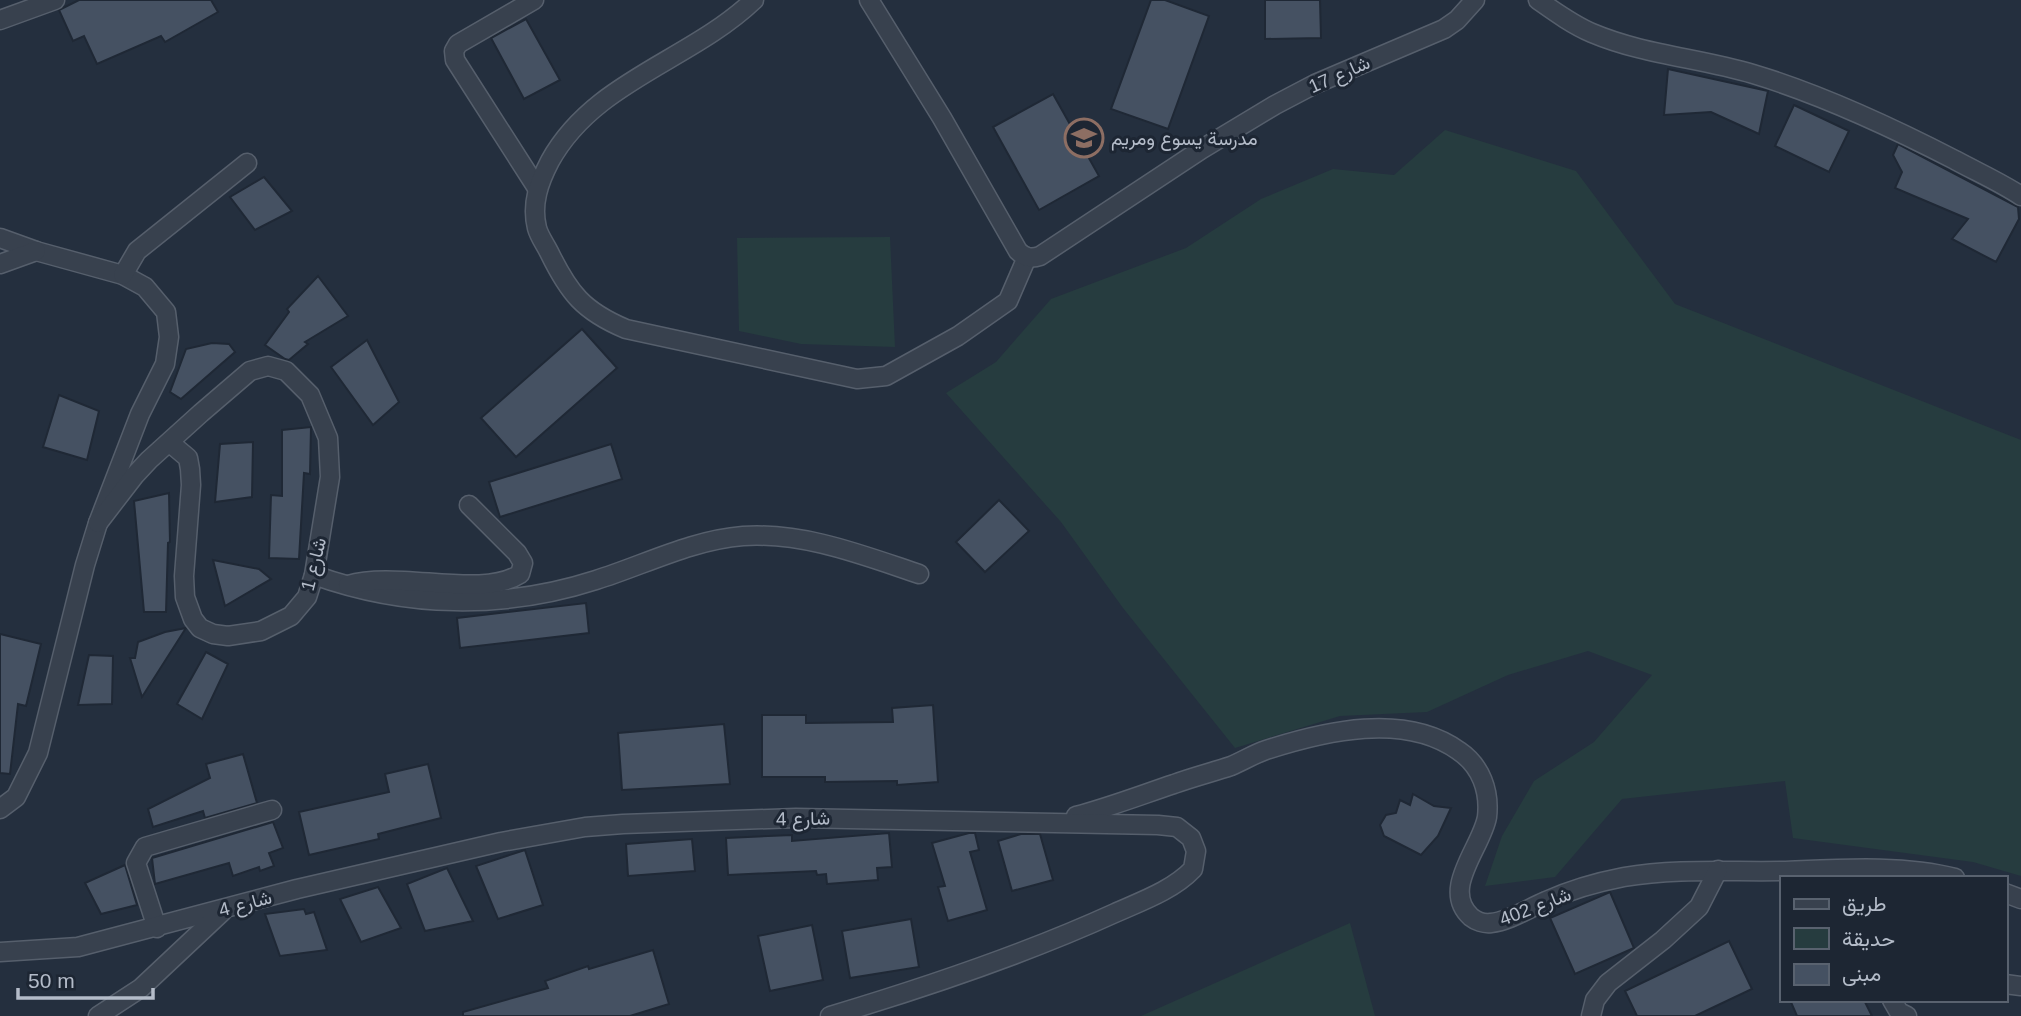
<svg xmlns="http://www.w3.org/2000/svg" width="2021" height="1016" viewBox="0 0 2021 1016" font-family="Arial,Vazirmatn,sans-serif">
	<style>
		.green { fill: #263c3f }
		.building { fill: #455162; stroke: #1f2835; stroke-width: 2 }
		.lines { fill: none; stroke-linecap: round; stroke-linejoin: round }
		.minor-casing { stroke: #565f6c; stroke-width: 21 }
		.minor { stroke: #38414e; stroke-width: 18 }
		.labels { text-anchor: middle; stroke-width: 6; stroke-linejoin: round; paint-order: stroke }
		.street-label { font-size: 19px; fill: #b4bcc9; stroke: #1d2633 }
		.poi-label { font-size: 19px; fill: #b4bcc9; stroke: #1d2633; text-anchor: start }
	</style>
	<rect width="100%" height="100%" fill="#242f3e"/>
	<g class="green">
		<path d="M1445 130 1576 171 1675 304 2021 440V876L1973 862 1793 838 1785 781 1622 799 1555 877 1485 886 1502 836 1534 781 1594 742 1652 675 1588 651 1508 675 1427 712 1340 716 1235 748 1123 608 1061 522 946 393 996 362 1051 299 1186 248 1261 199 1333 169 1394 175Z"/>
		<path d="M890 237 895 347 801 344 739 331 737 238Z"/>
		<path d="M1350 923 1375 1016H1141Z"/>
	</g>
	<g class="building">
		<path d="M79 0H211L218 12 165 42 161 36 97 64 84 36 73 41 59 10Z"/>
		<path d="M1151 0H1165L1209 16 1168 129 1111 109Z"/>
		<path d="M1265 0H1320L1321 38 1265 39Z"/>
		<path d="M526 19 560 80 524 99 491 38Z"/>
		<path d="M1668 69 1768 91 1759 134 1711 112 1664 115Z"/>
		<path d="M1053 94 1099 176 1039 210 993 127Z"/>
		<path d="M1794 105 1849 131 1829 172 1775 146Z"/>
		<path d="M1898 144 2018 207 2019 219 1996 262 1952 239 1968 219 1895 188 1902 172 1893 155Z"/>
		<path d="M264 177 292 211 255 230 230 197Z"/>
		<path d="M318 276 348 316 305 342 308 344 289 360 285 359 265 345 289 312 287 309Z"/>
		<path d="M582 329 617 368 516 457 481 418Z"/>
		<path d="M367 340 399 402 373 425 331 367Z"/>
		<path d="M212 343 229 344 235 352 181 399 170 392 186 349Z"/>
		<path d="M59 395 99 411 87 460 43 447Z"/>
		<path d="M311 427 310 474 304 473 299 559 269 558 271 495 282 496V430Z"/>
		<path d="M253 442 252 497 215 502 220 444Z"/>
		<path d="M611 444 622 479 500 517 489 482Z"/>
		<path d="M169 493 170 542 168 543 166 612H144L134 501Z"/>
		<path d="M999 500 1029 531 985 572 956 542Z"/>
		<path d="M213 560 259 569 271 579 225 606Z"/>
		<path d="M586 603 589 633 460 648 457 618Z"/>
		<path d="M186 628 142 697 130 658H135L138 642 165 632Z"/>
		<path d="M0 634 41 644 26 706 18 704 10 774 0 773Z"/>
		<path d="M206 652 228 664 202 719 177 704Z"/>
		<path d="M89 655 113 656 112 704 78 705Z"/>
		<path d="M933 705 938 782 897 785V781L825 782V777H762V715H806V723L893 722 892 708Z"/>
		<path d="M724 724 730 784 622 790 618 733Z"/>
		<path d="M243 754 257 803 205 818 203 811 153 827 148 809 210 778 206 764Z"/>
		<path d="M428 764 441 818 378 834 379 839 309 855 299 812 389 792 385 774Z"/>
		<path d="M1413 794 1434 806 1451 808 1438 836 1421 855 1384 836 1380 825 1386 815 1396 813 1400 800 1410 805Z"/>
		<path d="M273 822 283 848 269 853 274 866 260 871 259 867 233 876 229 863 155 884 152 858Z"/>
		<path d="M889 833 892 867 877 868 878 880 827 884 826 874 817 875 816 871 728 875 726 838 792 835V841Z"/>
		<path d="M969 833H975L979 850 970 852 987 910 948 921 938 887 945 886 932 843Z"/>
		<path d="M1021 834H1040L1053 880 1012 891 998 841Z"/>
		<path d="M692 839 695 871 628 876 626 844Z"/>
		<path d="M525 850 543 905 498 919 476 866Z"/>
		<path d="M125 865 137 905 101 914 85 883Z"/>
		<path d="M447 868 473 921 425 931 407 884Z"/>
		<path d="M378 887 401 928 361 942 340 899Z"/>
		<path d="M1610 892 1634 948 1575 974 1550 918Z"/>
		<path d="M304 909 306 914 314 912 327 950 280 956 265 914Z"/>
		<path d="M911 919 919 967 850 978 842 931Z"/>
		<path d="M812 925 823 980 770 991 758 936Z"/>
		<path d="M1729 941 1752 989 1695 1016H1637L1625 991Z"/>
		<path d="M653 950 669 1004 630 1016H463V1012L548 988 545 981 588 966 589 969Z"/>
		<path d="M1790 1000H1864L1872 1016H1797Z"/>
	</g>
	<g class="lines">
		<defs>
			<g id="minor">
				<path d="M534 0 458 44 454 51 455 60 537 188"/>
				<path d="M754 0C690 61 594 81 550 161 539 182 531 204 537 228 539 236 545 244 549 252 569 293 583 311 626 329L857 379 886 376 958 336 1008 301 1027 257"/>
				<path d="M869 0 942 118 1018 251C1025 258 1031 259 1040 256L1202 149 1275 105 1315 84 1444 29 1457 20 1475 0"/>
				<path d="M1538 0C1555 12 1573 25 1592 33 1644 55 1700 58 1753 74 1823 95 1891 127 1955 160 1977 172 2000 182 2021 196"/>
				<path d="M0 20 55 0"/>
				<path d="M0 238 36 251 123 275 145 287 166 312 169 337 165 364 140 414 98 523 85 565 38 753 16 797 0 809"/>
				<path d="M0 264 36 251"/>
				<path d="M123 275 137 251 247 163"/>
				<path d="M98 523 135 475 149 460 201 413 250 371 268 366 286 371 310 395 328 438 330 477 314 575 307 597 291 616 261 631 228 636 213 634 200 628 193 619 185 597 184 576 191 485 190 469 188 458 169 442"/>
				<path d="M314 575C406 608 503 610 596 580 644 565 692 540 743 536 804 532 862 555 919 574"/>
				<path d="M348 585C398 570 481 599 520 574L523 563 517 553 469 505"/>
				<path d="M1076 816C1110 807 1141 795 1174 784 1193 777 1213 772 1231 766 1243 761 1254 754 1266 750 1325 731 1405 712 1459 751 1481 766 1490 791 1487 817 1482 847 1440 889 1471 917 1476 921 1484 924 1491 923 1510 921 1529 908 1546 901 1570 890 1598 882 1624 877 1676 868 1730 872 1782 871 1836 869 1902 864 1955 878"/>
				<path d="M2005 893 2021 899"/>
				<path d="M157 928 136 863 145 847 272 810"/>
				<path d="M0 952 78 947 297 889 501 842 585 827 623 824 796 818 1158 825 1177 827 1191 838 1196 851 1193 869C1173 890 1142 901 1115 913 1023 955 927 987 830 1016"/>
				<path d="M2005 984 2021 986"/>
				<path d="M1892 1000 1899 1012 1907 1016"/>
				<path d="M98 1016 141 988 223 911"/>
				<path d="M1591 1016 1595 1000 1608 983 1663 940 1699 907 1718 870"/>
			</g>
		</defs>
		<use href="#minor" class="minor-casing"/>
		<use href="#minor" class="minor"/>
	</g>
	<defs>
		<symbol id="school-ring" viewBox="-11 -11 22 22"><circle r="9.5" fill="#1d2633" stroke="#8d6e63" stroke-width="1.5"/><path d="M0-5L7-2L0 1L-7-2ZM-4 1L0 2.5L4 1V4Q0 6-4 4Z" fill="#8d6e63"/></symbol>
	</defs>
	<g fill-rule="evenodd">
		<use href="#school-ring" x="1062" y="116" width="44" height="44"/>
	</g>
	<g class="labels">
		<g class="street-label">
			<text transform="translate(1339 74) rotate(-24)" y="7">شارع 17</text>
			<text transform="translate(313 564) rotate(-76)" y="7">شارع 1</text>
			<text transform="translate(803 818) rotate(-1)" y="7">شارع 4</text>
			<text transform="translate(245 903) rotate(-15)" y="7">شارع 4</text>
			<text transform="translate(1535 906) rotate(-21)" y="7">شارع 402</text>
		</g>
		<g class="poi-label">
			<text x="1111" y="145">مدرسة يسوع ومريم</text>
		</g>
	</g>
	<rect x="1780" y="876" width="228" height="126" fill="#1d2633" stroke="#59626f" stroke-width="2"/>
	<rect x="1794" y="899" width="35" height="10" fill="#38414e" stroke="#59626f" stroke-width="2"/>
	<text x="1842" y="911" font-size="21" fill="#b4bcc9">طريق</text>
	<rect x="1794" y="928" width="35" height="21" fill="#263c3f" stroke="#59626f" stroke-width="2"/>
	<text x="1842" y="946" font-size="21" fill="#b4bcc9">حديقة</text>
	<rect x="1794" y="964" width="35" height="21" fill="#455162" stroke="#59626f" stroke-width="2"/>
	<text x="1842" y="981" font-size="21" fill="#b4bcc9">مبنى</text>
	<path d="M18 988v10h135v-10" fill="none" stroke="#b4bcc9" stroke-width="3.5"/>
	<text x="28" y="988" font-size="21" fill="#b4bcc9" stroke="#1d2633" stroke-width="5" paint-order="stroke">50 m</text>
</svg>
